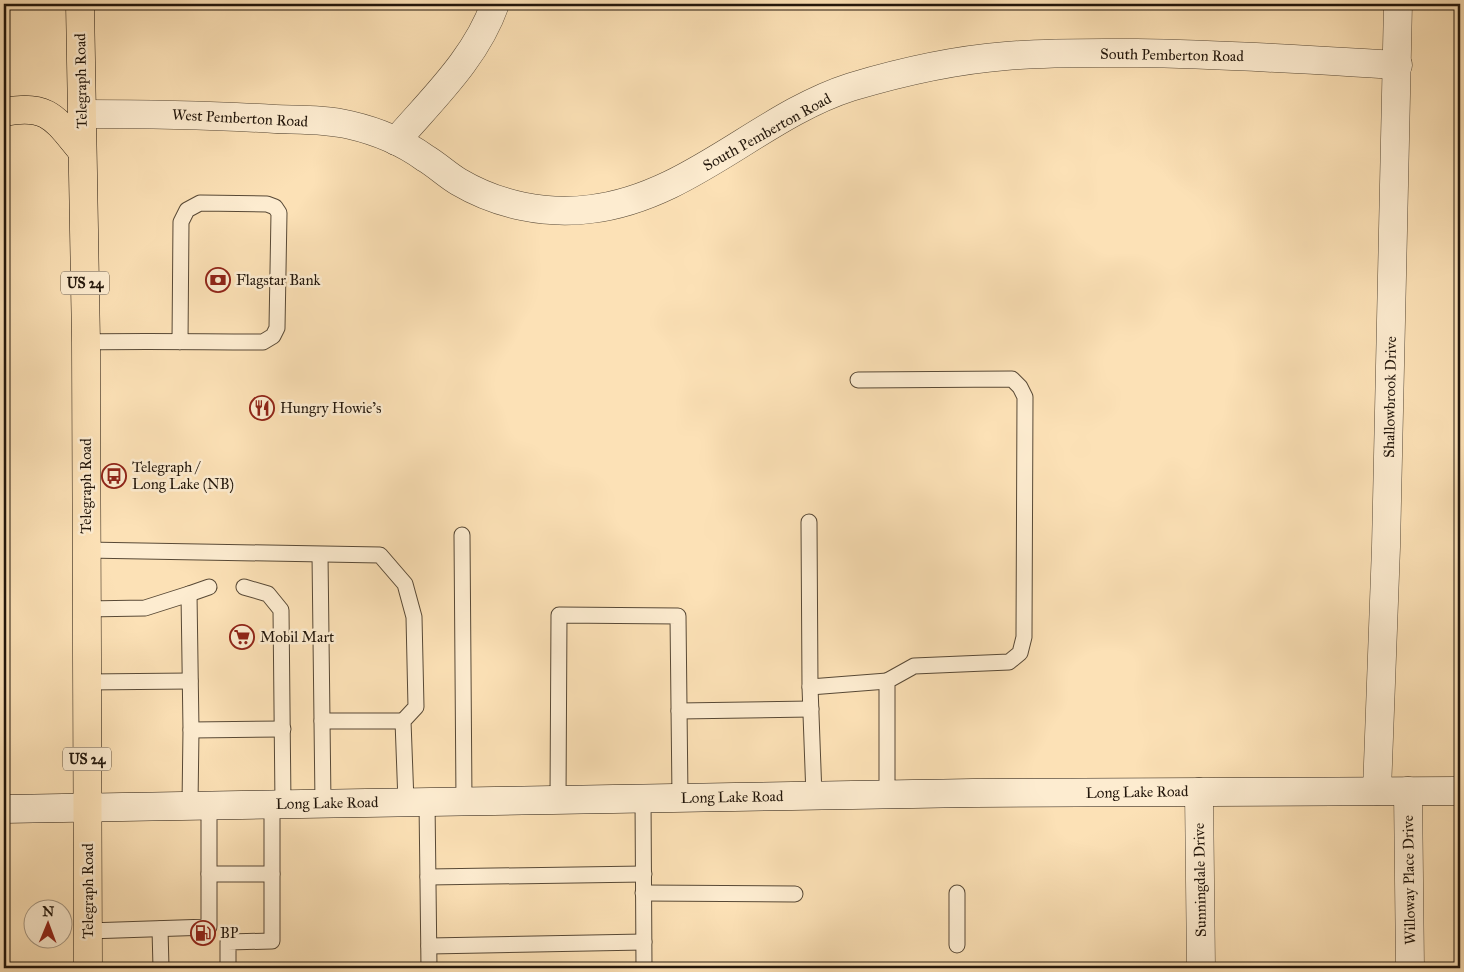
<svg xmlns="http://www.w3.org/2000/svg" width="1464" height="972" viewBox="0 0 1464 972" font-family="'IM FELL Great Primer',serif">
	<style>
		.lines { fill: none; stroke-linecap: round; stroke-linejoin: round }
		.lane-casing { stroke: #584936; stroke-width: 17 }
		.street-casing { stroke: #584936; stroke-width: 29 }
		.secondary-casing { stroke: #22160b; stroke-width: 29 }
		.highway-casing { stroke: #22160b; stroke-width: 29 }
		.lane { stroke: #fdecd0; stroke-width: 15 }
		.street { stroke: #fdecd0; stroke-width: 28 }
		.secondary { stroke: #fdecd0; stroke-width: 28 }
		.highway { stroke: #fce1b6; stroke-width: 28 }
		.labels { text-anchor: middle; stroke-width: 5; stroke-linejoin: round; paint-order: stroke }
		.shield { fill: #fdecd0; stroke: #645646; stroke-width: 1 }
		.shield-label { font-size: 14px; font-weight: bold; fill: #22160b }
		.street-label { font-size: 15px; fill: #22160b; stroke: #fdecd0 }
		.poi-label { font-size: 15px; fill: #22160b; stroke: #fdecd0; text-anchor: start }
	</style>
	<rect width="100%" height="100%" fill="#fce1b6"/>
	<filter id="stains"><feTurbulence type="fractalNoise" baseFrequency=".004" numOctaves="4"/><feColorMatrix values="0 0 0 0 .2 0 0 0 0 .09 0 0 0 0 .02 0 0 0 .5 -.17"/></filter>
	<radialGradient id="worn" r=".72"><stop offset=".6" stop-color="#630" stop-opacity="0"/><stop offset="1" stop-color="#630" stop-opacity=".3"/></radialGradient>
	<g class="lines">
		<defs>
			<g id="lane">
				<path d="M86 342C145 341 204 342 263 342L273 336 277 328 279 213 275 207 267 204 200 203 187 210 181 222 180 342"/>
				<path d="M858 380 1012 379 1020 387 1025 397 1024 637 1020 653 1009 662 914 666 887 681V795"/>
				<path d="M809 522 810 687 814 796"/>
				<path d="M462 535 464 801"/>
				<path d="M86 550 380 555 405 584 414 617 416 707 403 721 406 802"/>
				<path d="M320 555 323 803"/>
				<path d="M244 587 268 594 281 610 283 804"/>
				<path d="M189 594 209 587"/>
				<path d="M86 609 145 608 189 594 191 730 190 805"/>
				<path d="M87 682 190 681"/>
				<path d="M810 687 887 681"/>
				<path d="M679 711 811 709"/>
				<path d="M322 721H403"/>
				<path d="M191 730 283 729"/>
				<path d="M643 798 644 968"/>
				<path d="M558 799 559 615 678 616 680 798"/>
				<path d="M427 801 429 968"/>
				<path d="M209 805V874H272"/>
				<path d="M428 877 644 874"/>
				<path d="M643 893 795 894"/>
				<path d="M957 893V945"/>
				<path d="M160 929 161 968"/>
				<path d="M88 931 209 927V874"/>
				<path d="M429 946 644 942"/>
				<path d="M228 968V942L272 941V804"/>
			</g>
			<g id="street">
				<path d="M82 114C146 114 210 115 275 119 299 120 326 119 350 125 376 131 403 142 425 158 437 165 447 175 459 182 498 205 546 215 591 209 690 197 760 116 851 87 901 72 955 60 1006 56 1050 52 1094 53 1137 53 1224 54 1311 60 1398 65"/>
				<path d="M396 141C433 98 476 58 495 4"/>
				<path d="M1377 791 1386 547 1398 4"/>
				<path d="M1408 791 1410 968"/>
				<path d="M1199 792 1201 968"/>
			</g>
			<path id="secondary" d="M4 809 973 793 1460 791"/>
			<g id="highway">
				<path d="M80 4 86 342 88 968"/>
				<path d="M4 112C49 103 56 120 82 151"/>
			</g>
		</defs>
		<use href="#lane" class="lane-casing"/>
		<use href="#street" class="street-casing"/>
		<use href="#secondary" class="secondary-casing"/>
		<use href="#highway" class="highway-casing"/>
		<use href="#lane" class="lane"/>
		<use href="#street" class="street"/>
		<use href="#secondary" class="secondary"/>
		<use href="#highway" class="highway"/>
	</g>
	<defs>
		<symbol id="bank-ring" viewBox="-11 -11 22 22"><circle r="9.5" fill="#fdecd0" stroke="#8f2418" stroke-width="1.5"/><path d="M-6-4H6V4H-6ZM0-2.3a2.3 2.3 0 1 0 0 4.6a2.3 2.3 0 1 0 0-4.6Z" fill="#8f2418"/></symbol>
		<symbol id="restaurant-ring" viewBox="-11 -11 22 22"><circle r="9.5" fill="#fdecd0" stroke="#8f2418" stroke-width="1.5"/><path d="M-5-6h1v4h1v-4h1v4h1v-4h1v5L-1.5 .5V6h-2V.5L-5-1ZM5-6V6H3V1.5H1.5Q1.5-4 5-6Z" fill="#8f2418"/></symbol>
		<symbol id="bus-ring" viewBox="-11 -11 22 22"><circle r="9.5" fill="#fdecd0" stroke="#8f2418" stroke-width="1.5"/><path d="M-5-6H5V4H4V6H2V4H-2V6H-4V4H-5ZM-3.5-4V0h7V-4ZM-3.5 1.2v1.5H-2V1.2ZM2 1.2v1.5H3.5V1.2Z" fill="#8f2418"/></symbol>
		<symbol id="supermarket-ring" viewBox="-11 -11 22 22"><circle r="9.5" fill="#fdecd0" stroke="#8f2418" stroke-width="1.5"/><path d="M-6-5.5h2.5l.6 2H6L4.5 2H-2.5L-4.4-4H-6ZM-1.5 3.2a1.3 1.3 0 1 0 .1 0ZM3 3.2a1.3 1.3 0 1 0 .1 0Z" fill="#8f2418"/></symbol>
		<symbol id="fuel-ring" viewBox="-11 -11 22 22"><circle r="9.5" fill="#fdecd0" stroke="#8f2418" stroke-width="1.5"/><path d="M-5.5-6h7V0h2V4h1.3V-2.5L3-4.5l.8-.8L6-3V5H2.5V1h-1V6h-7ZM-4.2-4.7v3.2H.2V-4.7Z" fill="#8f2418"/></symbol>
	</defs>
	<g fill-rule="evenodd">
		<use href="#bank-ring" x="204" y="266" width="28" height="28"/>
		<use href="#restaurant-ring" x="248" y="394" width="28" height="28"/>
		<use href="#bus-ring" x="100" y="462" width="28" height="28"/>
		<use href="#supermarket-ring" x="228" y="623" width="28" height="28"/>
		<use href="#fuel-ring" x="189" y="919" width="28" height="28"/>
	</g>
	<g class="labels">
		<g class="shield">
			<rect x="61" y="271.5" width="48" height="23" rx="4"/>
			<rect x="63" y="747.5" width="48" height="23" rx="4"/>
		</g>
		<g class="shield-label">
			<text x="85" y="288">US 24</text>
			<text x="87" y="764">US 24</text>
		</g>
		<g class="street-label">
			<text transform="translate(1172 55) rotate(1)" y="5">South Pemberton Road</text>
			<text transform="translate(81 81) rotate(-91)" y="5">Telegraph Road</text>
			<text transform="translate(240 118) rotate(3)" y="5">West Pemberton Road</text>
			<text transform="translate(767 132) rotate(-29)" y="5">South Pemberton Road</text>
			<text transform="translate(1390 397) rotate(-89)" y="5">Shallowbrook Drive</text>
			<text transform="translate(86 486) rotate(-90)" y="5">Telegraph Road</text>
			<text transform="translate(1137 792) rotate(-1)" y="5">Long Lake Road</text>
			<text transform="translate(732 797) rotate(-1)" y="5">Long Lake Road</text>
			<text transform="translate(327 803) rotate(-1)" y="5">Long Lake Road</text>
			<text transform="translate(1200 880) rotate(-91)" y="5">Sunningdale Drive</text>
			<text transform="translate(1409 880) rotate(-91)" y="5">Willoway Place Drive</text>
			<text transform="translate(88 891) rotate(-90)" y="5">Telegraph Road</text>
		</g>
		<g class="poi-label">
			<text x="236" y="285">Flagstar Bank</text>
			<text x="280" y="413">Hungry Howie's</text>
			<text x="132" y="472">Telegraph /<tspan x="132" dy="17">Long Lake (NB)</tspan></text>
			<text x="260" y="642">Mobil Mart</text>
			<text x="220" y="938">BP</text>
		</g>
	</g>
	<rect width="1464" height="972" fill="none" stroke="#fce1b6" stroke-width="20"/>
	<rect x="5" y="5" width="1454" height="962" fill="none" stroke="#22160b" stroke-width="2.5"/>
	<rect x="10" y="10" width="1444" height="952" fill="none" stroke="#22160b"/>
	<g transform="translate(48 924) rotate(1)"><circle r="24" fill="#fdecd0" stroke="#a59681"/>
	<path d="M0-4L9 19L0 12L-9 19Z" fill="#8f2418"/>
	<text y="-8" font-size="14" font-weight="bold" text-anchor="middle" fill="#22160b">N</text>
	</g>
	<rect width="100%" height="100%" filter="url(#stains)"/>
	<rect width="100%" height="100%" fill="url(#worn)"/>
</svg>
